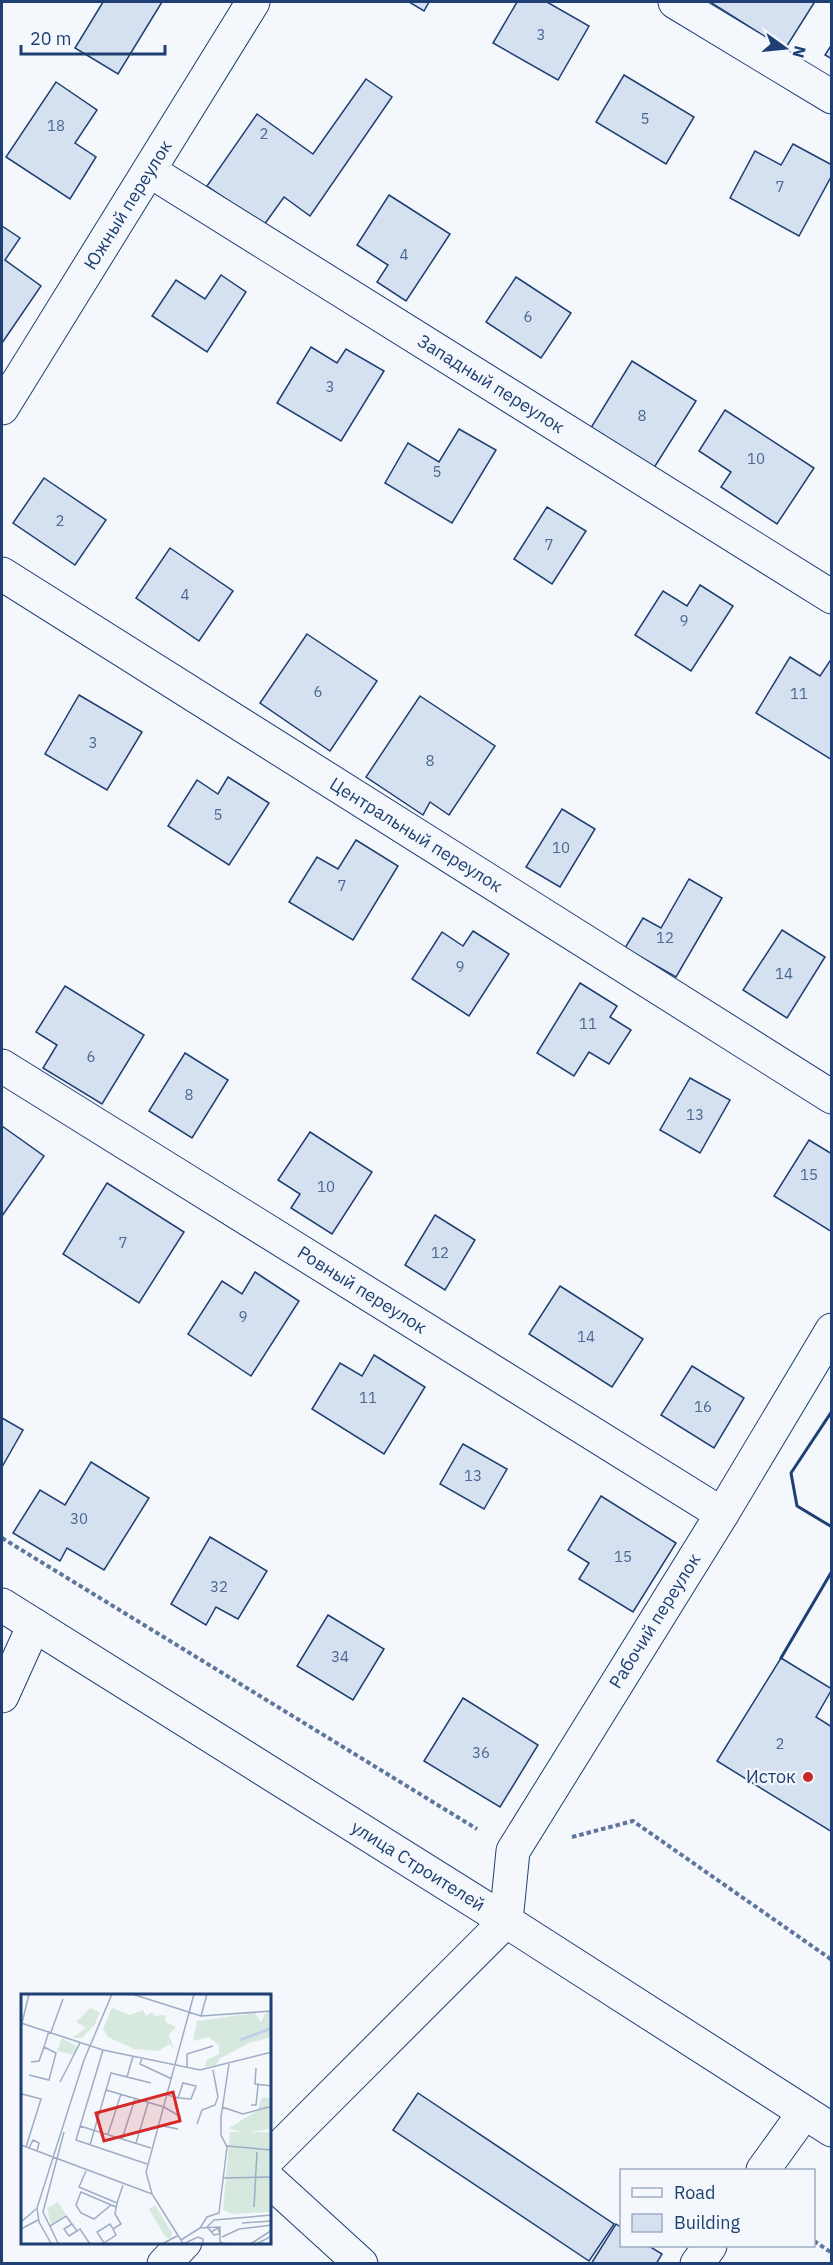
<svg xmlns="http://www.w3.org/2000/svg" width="833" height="2265" viewBox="0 0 833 2265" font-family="'IBM Plex Sans',sans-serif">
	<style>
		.building { fill: #d5e0f0; stroke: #1d3f73; stroke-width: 1.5 }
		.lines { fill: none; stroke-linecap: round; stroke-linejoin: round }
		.minor-casing { stroke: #1d3f73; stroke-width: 35 }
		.path { stroke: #5e769c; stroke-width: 4; stroke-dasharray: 4.5 3; stroke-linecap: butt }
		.minor { stroke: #f4f7fb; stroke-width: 33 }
		.wall { stroke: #1d3f73; stroke-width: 3 }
		.poi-dot { fill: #c62828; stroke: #f4f7fb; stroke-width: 2 }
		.labels { text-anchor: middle; stroke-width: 4.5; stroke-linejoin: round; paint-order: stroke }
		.number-label { font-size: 15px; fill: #4b6792 }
		.street-label { font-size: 18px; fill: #1d3f73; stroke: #f4f7fb }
		.poi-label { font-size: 18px; fill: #1d3f73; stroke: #f4f7fb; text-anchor: end }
		.inset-river { fill: none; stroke: #bed0e5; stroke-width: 3 }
		.inset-road { fill: none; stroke: #9eadc5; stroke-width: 1.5 }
		.view { fill: #d62828; fill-opacity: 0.15; stroke: #d62828; stroke-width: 3 }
		.inset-edge { fill: none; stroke: #1d3f73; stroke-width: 3 }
	</style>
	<rect width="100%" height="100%" fill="#f4f7fb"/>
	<g class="building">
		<path d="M103 2H162L118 74 75 48Z"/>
		<path d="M409 2H429L424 11Z"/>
		<path d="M517 2H547L589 26 558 80 493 43Z"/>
		<path d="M710 2H812L814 3 785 49Z"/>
		<path d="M832 44V59L825 55Z"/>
		<path d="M624 75 694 117 666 164 596 122Z"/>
		<path d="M366 79 392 97 310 216 284 197 264 225 207 186 257 114 313 154Z"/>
		<path d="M56 82 97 110 75 143 96 157 70 199 6 157Z"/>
		<path d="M793 144 832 165V175L799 236 730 198 755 151 781 165Z"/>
		<path d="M389 195 450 234 406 301 377 282 388 265 357 245Z"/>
		<path d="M2 226 20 238 5 260 41 286 2 343Z"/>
		<path d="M221 275 246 292 207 352 152 316 176 280 205 299Z"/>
		<path d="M516 277 571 313 541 358 486 322Z"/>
		<path d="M311 347 337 363 346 349 384 371 341 441 277 403Z"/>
		<path d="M632 361 696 401 652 471 589 431Z"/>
		<path d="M725 410 814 468 777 524 721 487 731 472 699 451Z"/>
		<path d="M459 429 496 450 452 523 385 483 408 443 439 462Z"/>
		<path d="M44 478 106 520 75 565 13 523Z"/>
		<path d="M547 507 586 531 552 584 514 559Z"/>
		<path d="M170 548 233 591 199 641 136 598Z"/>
		<path d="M700 585 733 606 691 671 635 635 663 591 687 606Z"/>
		<path d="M307 634 377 681 330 751 260 703Z"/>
		<path d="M790 657 820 676 832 658V760L756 713Z"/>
		<path d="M79 695 142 732 107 790 45 754Z"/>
		<path d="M420 696 495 746 449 815 430 802 423 815 366 777Z"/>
		<path d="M228 777 269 803 229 865 168 826 197 780 218 794Z"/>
		<path d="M562 809 595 829 560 887 526 867Z"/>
		<path d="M356 840 398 866 353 940 289 902 317 857 338 869Z"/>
		<path d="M689 879 722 898 676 977 625 948 643 918 661 928Z"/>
		<path d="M782 930 825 957 787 1018 743 990Z"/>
		<path d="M473 931 509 954 469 1016 412 979 442 932 463 946Z"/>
		<path d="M580 983 617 1006 610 1017 631 1030 609 1064 589 1052 574 1076 537 1053Z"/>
		<path d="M65 986 144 1035 102 1104 43 1068 57 1045 36 1032Z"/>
		<path d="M185 1053 228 1080 192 1138 149 1111Z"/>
		<path d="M690 1078 730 1100 700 1153 660 1130Z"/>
		<path d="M2 1126 44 1156 2 1216Z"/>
		<path d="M310 1132 372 1172 332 1234 291 1208 300 1194 278 1180Z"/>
		<path d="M809 1140 832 1154V1232L774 1196Z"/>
		<path d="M107 1183 184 1232 139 1303 63 1254Z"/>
		<path d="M435 1215 475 1240 445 1290 405 1265Z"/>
		<path d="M255 1272 299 1301 251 1376 188 1334 222 1281 242 1294Z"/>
		<path d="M560 1286 643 1339 612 1387 529 1334Z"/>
		<path d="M374 1355 425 1387 384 1454 312 1409 340 1363 362 1376Z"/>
		<path d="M692 1366 744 1398 714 1448 661 1415Z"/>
		<path d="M2 1418 23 1430 2 1467Z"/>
		<path d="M463 1444 507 1469 484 1509 440 1484Z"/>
		<path d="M91 1462 149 1498 104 1570 67 1548 60 1561 13 1533 40 1490 65 1505Z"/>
		<path d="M601 1496 676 1543 633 1612 579 1579 589 1563 568 1550Z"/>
		<path d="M210 1537 267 1571 238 1619 216 1607 206 1625 171 1604Z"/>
		<path d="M328 1615 384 1649 353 1700 297 1666Z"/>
		<path d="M781 1658 832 1689 816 1717 832 1727V1832L717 1761Z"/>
		<path d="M463 1698 538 1745 500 1807 424 1761Z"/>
		<path d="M418 2093 614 2224 589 2261 393 2130Z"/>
		<path d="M616 2224 622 2228V2246H649L662 2254 656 2264H591Z"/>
	</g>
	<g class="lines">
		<defs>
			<g id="minor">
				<path d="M675 2 832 97"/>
				<path d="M150 171 832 597"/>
				<path d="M2 408 253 2"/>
				<path d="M2 574 832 1097"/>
				<path d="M2 1066 722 1514"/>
				<path d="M2 1605 506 1921 832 2130"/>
				<path d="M2 1696 34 1625"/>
				<path d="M270 2157 506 1921 513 1851 722 1514 832 1330"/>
				<path d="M763 2170 804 2113"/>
				<path d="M270 2181 361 2264"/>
				<path d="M164 2264 185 2242"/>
				<path d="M697 2264 710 2246"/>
			</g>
		</defs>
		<use href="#minor" class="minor-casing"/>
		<g class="path">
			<path d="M2 1538 477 1829"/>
			<path d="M572 1837 633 1821 832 1960"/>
			<path d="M814 2241 832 2253"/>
		</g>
		<use href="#minor" class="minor"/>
		<g class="wall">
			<path d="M832 1411 791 1473 797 1506 832 1527"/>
			<path d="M781 1658 832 1571"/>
		</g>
	</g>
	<circle class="poi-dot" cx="808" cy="1777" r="6"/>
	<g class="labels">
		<g class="number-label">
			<text x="541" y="40">3</text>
			<text x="645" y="124">5</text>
			<text x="56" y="131">18</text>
			<text x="264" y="139">2</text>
			<text x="780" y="192">7</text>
			<text x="404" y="260">4</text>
			<text x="528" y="322">6</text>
			<text x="330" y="392">3</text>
			<text x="642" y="421">8</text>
			<text x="756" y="464">10</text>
			<text x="437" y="477">5</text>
			<text x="60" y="526">2</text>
			<text x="549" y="550">7</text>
			<text x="185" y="600">4</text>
			<text x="684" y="626">9</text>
			<text x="318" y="697">6</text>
			<text x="799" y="699">11</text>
			<text x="93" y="748">3</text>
			<text x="430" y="766">8</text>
			<text x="218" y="820">5</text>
			<text x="561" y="853">10</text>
			<text x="342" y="891">7</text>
			<text x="665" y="943">12</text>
			<text x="460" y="972">9</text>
			<text x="784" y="979">14</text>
			<text x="588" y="1029">11</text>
			<text x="91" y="1062">6</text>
			<text x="189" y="1100">8</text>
			<text x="695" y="1120">13</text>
			<text x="809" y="1180">15</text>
			<text x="326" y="1192">10</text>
			<text x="123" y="1248">7</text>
			<text x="440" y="1258">12</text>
			<text x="243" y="1322">9</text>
			<text x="586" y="1342">14</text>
			<text x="368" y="1403">11</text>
			<text x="703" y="1412">16</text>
			<text x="473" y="1481">13</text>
			<text x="79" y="1524">30</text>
			<text x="623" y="1562">15</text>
			<text x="219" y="1592">32</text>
			<text x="340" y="1662">34</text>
			<text x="780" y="1749">2</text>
			<text x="481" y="1758">36</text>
		</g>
		<g class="street-label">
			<text transform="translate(128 205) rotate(-58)" y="6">Южный переулок</text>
			<text transform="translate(491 384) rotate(32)" y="6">Западный переулок</text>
			<text transform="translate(416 835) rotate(32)" y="6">Центральный переулок</text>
			<text transform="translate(362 1290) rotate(32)" y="6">Ровный переулок</text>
			<text transform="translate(655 1621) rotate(-58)" y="6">Рабочий переулок</text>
			<text transform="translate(418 1866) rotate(32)" y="6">улица Строителей</text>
		</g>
		<g class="poi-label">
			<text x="796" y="1783">Исток</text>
		</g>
	</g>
	<g transform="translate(21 1994)">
		<rect width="250" height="250" fill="#f4f7fb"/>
		<path d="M69 14 79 18 74 30 61 44H51L65 34 55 28ZM91 14 109 21 122 16 125 22 131 18 134 22 144 21 145 28 155 33 148 40 153 56 149 50 137 57 113 55 87 43 82 35ZM245 18H250V43L228 49 198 65 195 71 183 73 186 66 198 60V52L188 43 172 47 176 27 234 19 240 28ZM41 44 57 53 54 61 36 57ZM241 103 250 104V111H245L250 112V135L228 138H250V218L211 220 202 216 209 138H220L208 134 236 117ZM37 208 45 220 30 230 26 214ZM134 211 151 239 150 244H145L128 215Z" fill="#d7e8df"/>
		<path class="inset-river" d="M219 46 251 34"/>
		<path class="inset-road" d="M111 0 180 22 251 17M180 22 186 0M0 29 82 56 179 76 251 58M1 29 8 0M30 38 42 5M82 56 55 146 126 170M121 64 119 70 151 85M10 68 18 67 23 53M166 74V60L192 52M235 74 234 90 251 92M192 76 197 103M8 81 28 86 35 59 23 53 28 37M106 83 112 62M39 88 59 49M85 96 143 113 160 123M147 101 154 103 157 104 170 105 175 92 162 89 157 104M0 103 1 100 20 105 5 153M230 111H235L237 91M201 113 222 120 251 112M176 130 181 116 194 111 197 103M137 131 157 135M59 132 130 154M87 140 100 100M101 145 114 105M115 149 127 109M0 151 131 200M69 151 90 79 130 89M206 152 251 156M8 154 12 146 18 149 16 157M65 177 58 193 96 209 102 191M203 184 251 183M90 211 73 225 60 219 55 211 60 198 95 213M233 213 236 158M0 228 15 215M221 229 251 227M29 232 45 222 51 230 43 235 48 242 56 237 51 230M179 234 199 233V248L207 251M185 234 193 226 251 221M187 234 193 241 199 240 197 234 190 238M0 235 17 226M92 235 95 241 83 249 76 238 89 230 92 235 100 230 94 220 96 209M56 237 59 235 69 250M201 243 218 235 251 231M160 246 179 234 186 223 198 219 206 153 200 141V123L208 70M162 250 177 243 182 245V251M31 251 18 228 16 214 63 66 91 0M38 251 22 218 43 138M139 251 156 242M163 251 131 200 125 178 173 0M228 251 251 236M233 251 251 242"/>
		<path class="view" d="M152 98 159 127 83 147 75 119Z"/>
		<rect width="250" height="250" class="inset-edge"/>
	</g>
	<rect width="833" height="2265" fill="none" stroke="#1d3f73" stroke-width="6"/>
	<rect x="620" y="2169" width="195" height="78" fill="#f4f7fb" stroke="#9eadc5" stroke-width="1.5"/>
	<rect x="632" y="2188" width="30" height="9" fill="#f4f7fb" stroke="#9eadc5" stroke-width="1.5"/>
	<text x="674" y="2199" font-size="18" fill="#1d3f73">Road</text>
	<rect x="632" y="2214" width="30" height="18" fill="#d5e0f0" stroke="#9eadc5" stroke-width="1.5"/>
	<text x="674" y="2229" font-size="18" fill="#1d3f73">Building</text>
	<g transform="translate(785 48) rotate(105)" stroke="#f4f7fb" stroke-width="4.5" paint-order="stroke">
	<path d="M0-4.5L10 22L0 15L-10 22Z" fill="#1d3f73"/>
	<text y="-9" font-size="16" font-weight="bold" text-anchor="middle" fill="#1d3f73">N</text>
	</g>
	<path d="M21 45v9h144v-9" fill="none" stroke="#1d3f73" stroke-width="3"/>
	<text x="30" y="45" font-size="18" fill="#1d3f73" stroke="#f4f7fb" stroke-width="4.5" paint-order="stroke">20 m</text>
</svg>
